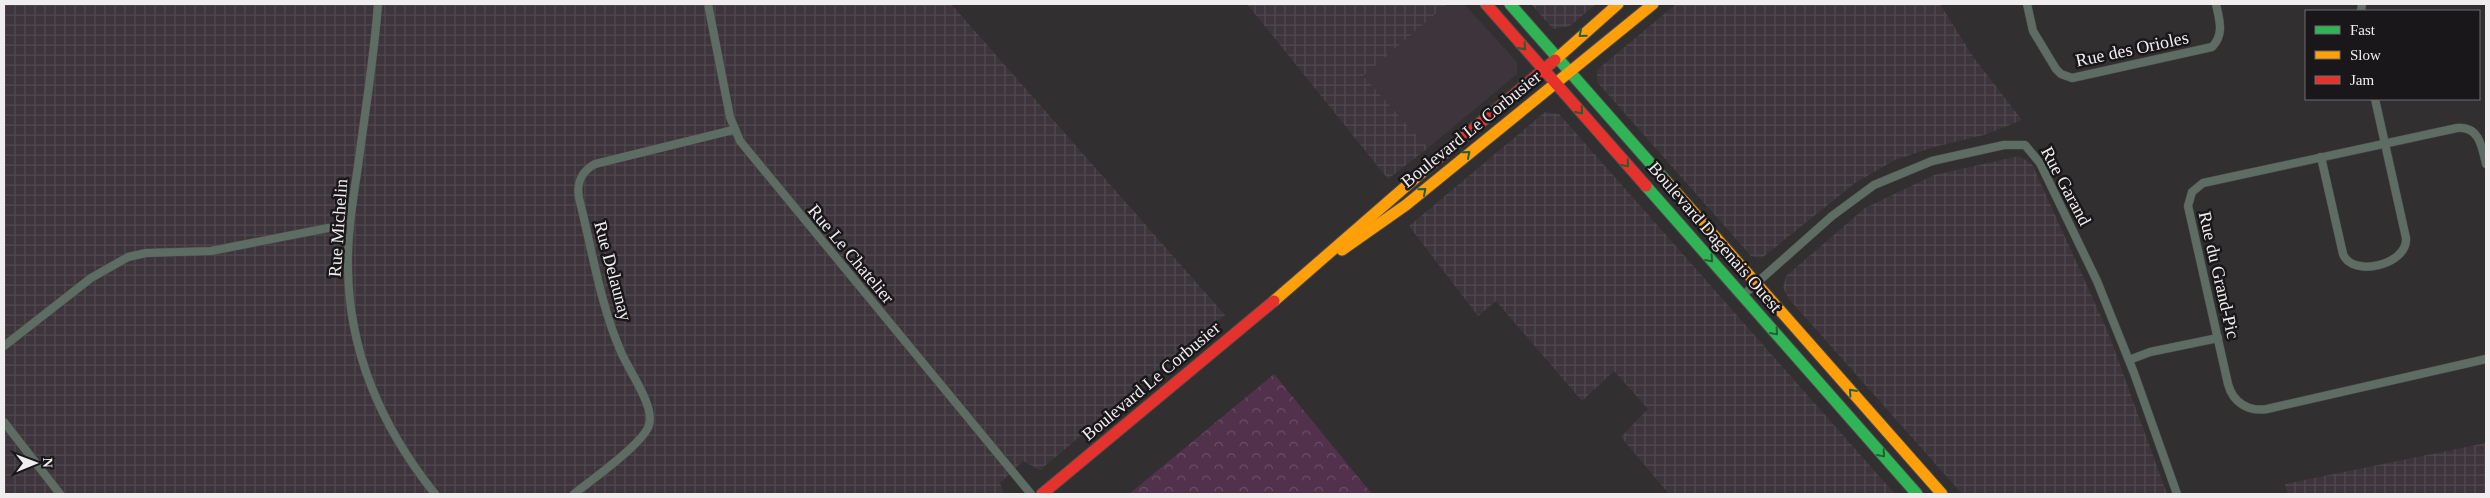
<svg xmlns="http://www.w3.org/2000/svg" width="2490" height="498" viewBox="0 0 2490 498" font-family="'Times New Roman',serif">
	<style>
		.built { fill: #3d353b }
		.industrial { fill: url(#industrial-grid) }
		.forest { fill: url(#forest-crowns) }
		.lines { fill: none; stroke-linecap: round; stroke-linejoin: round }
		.street-casing { stroke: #4c4a4b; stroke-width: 9 }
		.fast-casing { stroke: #4c4a4b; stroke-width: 13 }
		.slow-casing { stroke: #4c4a4b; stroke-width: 13 }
		.jam-casing { stroke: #4c4a4b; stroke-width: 13 }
		.street { stroke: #5d6d63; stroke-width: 8 }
		.fast { stroke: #30b455; stroke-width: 11 }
		.slow { stroke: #ff9f0a; stroke-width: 11 }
		.jam { stroke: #e5322d; stroke-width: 11 }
		.oneway { stroke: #235e34 }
		.labels { text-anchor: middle; stroke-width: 5; stroke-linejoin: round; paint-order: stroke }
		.street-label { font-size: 18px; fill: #f0edef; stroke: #191719 }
	</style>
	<defs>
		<pattern id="industrial-grid" width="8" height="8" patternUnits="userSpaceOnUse" patternTransform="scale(1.25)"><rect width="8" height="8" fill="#3d353b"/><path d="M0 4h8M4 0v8" fill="none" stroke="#50494e"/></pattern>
		<pattern id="forest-crowns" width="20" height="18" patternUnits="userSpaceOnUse" patternTransform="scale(1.25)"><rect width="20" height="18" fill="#51314b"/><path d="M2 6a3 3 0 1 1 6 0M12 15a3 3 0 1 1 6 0" fill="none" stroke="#6a4f65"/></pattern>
	</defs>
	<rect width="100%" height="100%" fill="#312f30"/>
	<path class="built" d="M1447 4H1464L1517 62V74L1428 148 1362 76Z"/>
	<g class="industrial">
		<path d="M4 4H951L1225 315 1040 470 1023 461 1000 483 1004 494H4Z"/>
		<path d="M1247 4H1447L1363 76 1428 148 1388 179Z"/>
		<path d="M1531 4H1596L1570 26 1553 29Z"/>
		<path d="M1676 4H1940L1974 58 2022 120 1984 135 1934 147 1895 160 1855 183 1762 258 1751 256 1597 82V70Z"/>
		<path d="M1545 112 1559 114 1895 494H1669L1621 437 1648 409 1614 371 1582 401 1496 301 1478 316 1409 226Z"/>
		<path d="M2019 156 2032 164 2108 332 2167 494H1962L1789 299 1783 288 1786 276 1865 208 1934 175Z"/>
		<path d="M2486 443V494H2288L2285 484Z"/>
	</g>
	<path class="forest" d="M1274 374 1372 494H1129Z"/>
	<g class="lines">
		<defs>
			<g id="street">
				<path d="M378 4C374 58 365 112 358 166 353 200 347 234 348 268 349 353 383 429 435 494"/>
				<path d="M708 4 730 117 740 141 1031 494"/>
				<path d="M2027 4 2033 31 2056 69 2061 74 2072 78 2212 47C2225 34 2219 19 2216 4"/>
				<path d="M2361 11 2362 4"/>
				<path d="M2321 157 2343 254C2352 278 2408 265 2406 238L2375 99"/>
				<path d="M2486 164C2482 146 2479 126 2457 128L2203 183 2192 192 2188 206 2228 384C2233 403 2249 412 2267 409L2486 359"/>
				<path d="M1742 296 1832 216 1874 185 1932 161 2004 145H2025L2040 163 2097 281 2134 373 2177 494"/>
				<path d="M4 346 91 278 128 257 146 253 211 251 328 228 349 227"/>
				<path d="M2129 360 2150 352 2218 338"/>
				<path d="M4 422 60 494"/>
				<path d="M574 494C590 481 644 443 649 425 655 406 629 371 621 352 600 304 592 249 579 198 576 183 582 171 595 164L733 130"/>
			</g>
			<g id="fast">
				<path d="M1510 4 1666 181"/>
				<path d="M1646 186 1917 494"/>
			</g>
			<g id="slow">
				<path d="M1555 60 1618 4"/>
				<path d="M1666 181 1942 494"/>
				<path d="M1342 250 1406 205 1653 4"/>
				<path d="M1274 301 1435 161"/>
			</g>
			<g id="jam">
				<path d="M1486 4 1646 186"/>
				<path d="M1435 161 1555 60"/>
				<path d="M1042 494 1274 301"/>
			</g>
		</defs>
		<use href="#street" class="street-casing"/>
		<use href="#fast" class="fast-casing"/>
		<use href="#slow" class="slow-casing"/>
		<use href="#jam" class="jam-casing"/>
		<use href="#street" class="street"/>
		<use href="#fast" class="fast"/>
		<use href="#slow" class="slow"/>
		<use href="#jam" class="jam"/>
	</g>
	<defs><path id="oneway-chevron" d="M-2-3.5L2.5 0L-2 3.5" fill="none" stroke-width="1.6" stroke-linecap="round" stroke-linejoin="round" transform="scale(1.25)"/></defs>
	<g class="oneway">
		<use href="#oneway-chevron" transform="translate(1582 34) rotate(140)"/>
		<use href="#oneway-chevron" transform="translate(1523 47) rotate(48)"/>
		<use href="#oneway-chevron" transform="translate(1580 111) rotate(49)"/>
		<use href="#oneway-chevron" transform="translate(1467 154) rotate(-40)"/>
		<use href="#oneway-chevron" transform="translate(1626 164) rotate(49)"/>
		<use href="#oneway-chevron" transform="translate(1423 191) rotate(-40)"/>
		<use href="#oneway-chevron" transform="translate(1710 259) rotate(48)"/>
		<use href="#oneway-chevron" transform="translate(1775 332) rotate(49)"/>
		<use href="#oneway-chevron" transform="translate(1852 392) rotate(-132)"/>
		<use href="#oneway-chevron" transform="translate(1882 454) rotate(49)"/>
	</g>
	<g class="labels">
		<g class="street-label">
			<text transform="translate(2132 49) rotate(-12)" y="6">Rue des Orioles</text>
			<text transform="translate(1471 129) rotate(-39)" y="6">Boulevard Le Corbusier</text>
			<text transform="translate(2066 186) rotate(62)" y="6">Rue Garand</text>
			<text transform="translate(338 228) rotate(-86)" y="6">Rue Michelin</text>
			<text transform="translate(1715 237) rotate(49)" y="6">Boulevard Dagenais Ouest</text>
			<text transform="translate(851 254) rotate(50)" y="6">Rue Le Chatelier</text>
			<text transform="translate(613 271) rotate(75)" y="6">Rue Delaunay</text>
			<text transform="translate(2219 275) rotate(77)" y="6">Rue du Grand-Pic</text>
			<text transform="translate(1151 381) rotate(-40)" y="6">Boulevard Le Corbusier</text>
		</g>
	</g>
	<rect width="2490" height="498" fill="none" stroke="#f0edef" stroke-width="10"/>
	<rect x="2305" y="10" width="175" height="90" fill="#191719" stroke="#6f6d6f"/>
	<rect x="2315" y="26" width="25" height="8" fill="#30b455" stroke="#6f6d6f"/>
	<text x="2350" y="35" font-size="15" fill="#f0edef">Fast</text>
	<rect x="2315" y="51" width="25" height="8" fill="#ff9f0a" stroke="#6f6d6f"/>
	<text x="2350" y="60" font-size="15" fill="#f0edef">Slow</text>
	<rect x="2315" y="76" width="25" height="8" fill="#e5322d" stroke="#6f6d6f"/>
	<text x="2350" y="85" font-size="15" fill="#f0edef">Jam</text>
	<g transform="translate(35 463) rotate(89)" stroke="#191719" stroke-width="4" paint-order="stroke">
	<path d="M0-4L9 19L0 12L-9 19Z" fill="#f0edef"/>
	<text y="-8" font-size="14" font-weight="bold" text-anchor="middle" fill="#f0edef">N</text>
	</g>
</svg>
